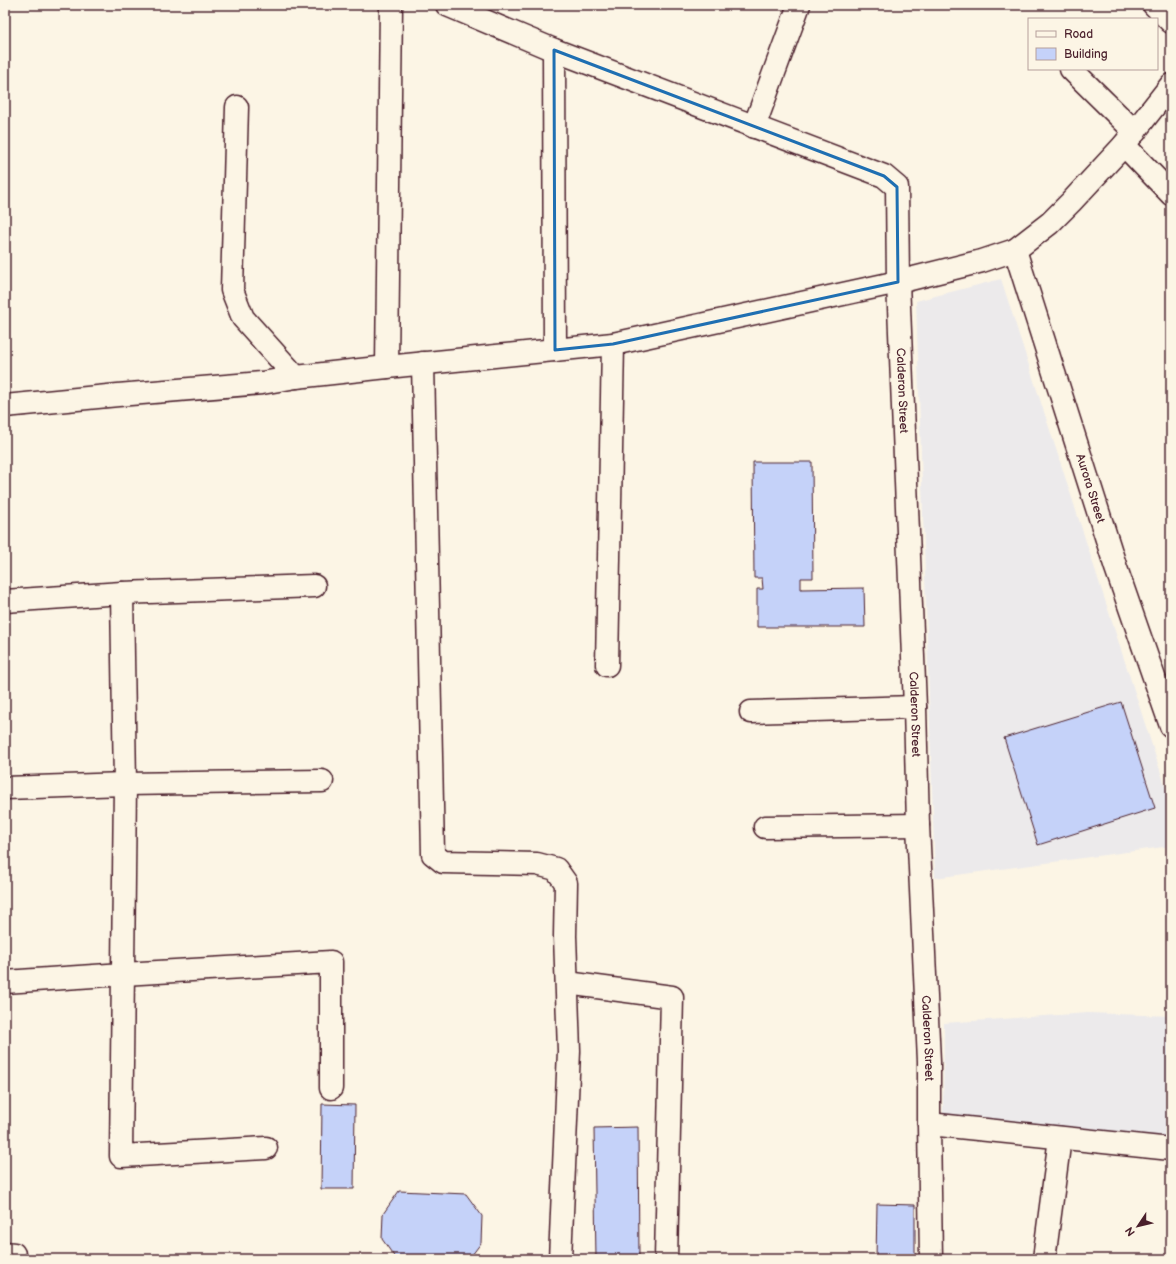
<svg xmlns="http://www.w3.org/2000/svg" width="1176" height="1264" viewBox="0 0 1176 1264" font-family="'Balsamiq Sans',sans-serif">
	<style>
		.built { fill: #eceaeb }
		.building { fill: #c5d2f9; stroke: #4a1f2b }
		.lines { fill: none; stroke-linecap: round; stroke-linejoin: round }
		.minor-casing { stroke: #4a1f2b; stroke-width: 25 }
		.minor { stroke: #fcf5e5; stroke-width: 22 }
		.marked { fill: none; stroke: #1f6fb2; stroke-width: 3; stroke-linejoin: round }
		.labels { text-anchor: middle; stroke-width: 4; stroke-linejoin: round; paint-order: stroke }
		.street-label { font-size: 12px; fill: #4a1f2b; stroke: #fcf5e5 }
	</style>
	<rect width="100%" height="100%" fill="#fcf5e5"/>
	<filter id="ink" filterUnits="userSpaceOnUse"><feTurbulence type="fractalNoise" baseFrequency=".025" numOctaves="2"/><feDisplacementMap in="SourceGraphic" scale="8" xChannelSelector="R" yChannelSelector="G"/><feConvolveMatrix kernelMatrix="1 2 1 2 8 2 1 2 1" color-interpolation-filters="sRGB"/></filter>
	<g filter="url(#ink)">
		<g class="built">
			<path d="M1001 279 1171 804V846L935 878 916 301Z"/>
			<path d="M1088 1013 1171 1016V1138L943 1114 944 1023Z"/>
		</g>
		<g class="building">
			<path d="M753 462H812L813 578H801V589L864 588 865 627H757V589H763L762 578H754Z"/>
			<path d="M1121 702 1155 808 1038 845 1004 738Z"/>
			<path d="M322 1104 355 1105 354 1189H321Z"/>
			<path d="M638 1127 639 1259H596L594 1128Z"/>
			<path d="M399 1191 466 1194 482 1216 481 1243 469 1259H396L382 1239 383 1214Z"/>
			<path d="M877 1204 915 1205V1259H876Z"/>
		</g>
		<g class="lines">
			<defs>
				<g id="minor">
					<path id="s1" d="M447 5 554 50 884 176 897 187 898 282 915 707 918 825 929 1061V1124L931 1259"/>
					<path d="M1154 5 1171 22"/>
					<path d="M554 50 555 350"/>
					<path d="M1071 69 1135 132"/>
					<path d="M237 107 232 290 243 318 296 377"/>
					<path d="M754 127 799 5"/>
					<path d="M1124 145 1171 194"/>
					<path id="s2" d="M1015 250 1116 568 1171 726"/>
					<path d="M423 363 433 854 443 862 537 864 556 869 566 883 565 936 569 1051 560 1259"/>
					<path d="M387 367 391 5"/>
					<path d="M5 406 118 395 262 383 296 377 387 367 613 344 898 282 982 261 1015 250 1050 223 1071 202 1124 145 1171 85"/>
					<path d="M122 593 125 784 121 1156 266 1148"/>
					<path d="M5 601 122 593 314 586"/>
					<path d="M607 665 613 344"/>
					<path d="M751 712 915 707"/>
					<path d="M5 788 125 784 322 781"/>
					<path d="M765 827 918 825"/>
					<path d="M5 982 123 974 331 962V1088"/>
					<path d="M567 983 672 997 666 1259"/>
					<path d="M929 1124 1171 1149"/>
					<path d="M5 1253 14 1254"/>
					<path d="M1044 1259 1060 1138"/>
				</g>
			</defs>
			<use href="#minor" class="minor-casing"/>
			<use href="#minor" class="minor"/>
		</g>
	</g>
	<path class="marked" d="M554 50 884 176 897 187 898 282 613 344 555 350Z"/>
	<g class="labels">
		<g class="street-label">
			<text dy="4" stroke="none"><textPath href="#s1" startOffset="690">Calderon Street</textPath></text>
			<text dy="4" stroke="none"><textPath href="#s2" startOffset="250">Aurora Street</textPath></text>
			<text dy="4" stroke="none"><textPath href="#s1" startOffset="1014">Calderon Street</textPath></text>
			<text dy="4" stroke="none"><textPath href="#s1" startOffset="1338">Calderon Street</textPath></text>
		</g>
	</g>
	<rect width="1176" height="1264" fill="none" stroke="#fcf5e5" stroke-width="20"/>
	<rect x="10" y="10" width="1156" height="1244" fill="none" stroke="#4a1f2b" stroke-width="1.5" filter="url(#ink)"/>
	<rect x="1028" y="18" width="130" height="52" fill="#fcf5e5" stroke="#b59f9b"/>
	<rect x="1036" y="31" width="20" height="6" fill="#fcf5e5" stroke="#b59f9b"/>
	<text x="1064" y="38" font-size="12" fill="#4a1f2b">Road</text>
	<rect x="1036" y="48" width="20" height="12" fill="#c5d2f9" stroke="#b59f9b"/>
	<text x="1064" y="58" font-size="12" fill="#4a1f2b">Building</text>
	<g transform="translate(1138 1226) rotate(235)" stroke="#fcf5e5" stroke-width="3" paint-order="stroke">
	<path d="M0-3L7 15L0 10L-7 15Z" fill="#4a1f2b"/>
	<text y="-6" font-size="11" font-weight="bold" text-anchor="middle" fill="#4a1f2b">N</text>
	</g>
</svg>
